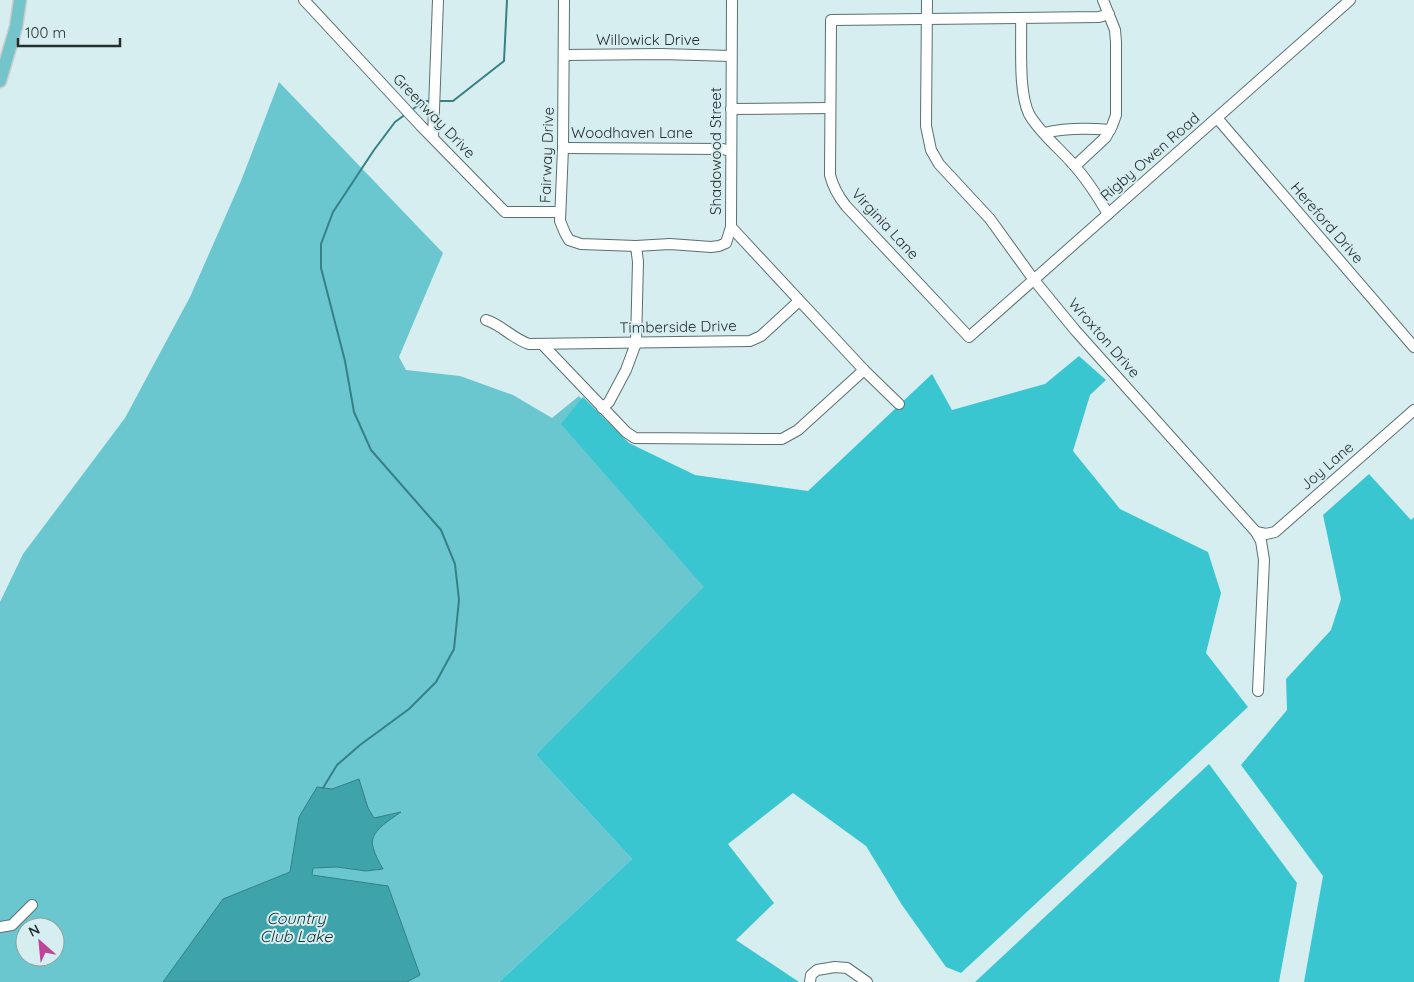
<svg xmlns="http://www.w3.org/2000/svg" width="1414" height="982" viewBox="0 0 1414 982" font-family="Quicksand,sans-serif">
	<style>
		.green { fill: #6ac7cf; fill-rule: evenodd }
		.forest { fill: #3ac6d1 }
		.water { fill: #3ea3ab; stroke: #368086 }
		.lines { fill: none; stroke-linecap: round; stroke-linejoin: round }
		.stream { stroke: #368086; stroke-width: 2 }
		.minor-casing { stroke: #5a6f71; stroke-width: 12 }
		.major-casing { stroke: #cbcdcd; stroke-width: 15 }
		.minor { stroke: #fff; stroke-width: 10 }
		.major { stroke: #74c5cb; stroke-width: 12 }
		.labels { text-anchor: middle; stroke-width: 4; stroke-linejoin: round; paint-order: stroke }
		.street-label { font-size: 15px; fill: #252d2e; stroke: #d7eef0 }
		.water-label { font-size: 16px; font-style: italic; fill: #172e30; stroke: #d7eef0 }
	</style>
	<rect width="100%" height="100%" fill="#d7eef0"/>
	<path class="green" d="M279 82 443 253 399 357 406 370 460 376 513 395 552 418 579 396 742 567 536 755 632 859 499 982H0V602L23 554 125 418 190 297 241 181ZM25 927H55V957H25Z"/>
	<g class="forest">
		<path d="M1079 356 1106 380 1090 395 1073 451 1120 509 1208 552 1221 593 1206 653 1248 707 961 973 946 967 902 905 866 846 793 793 728 844 774 903 736 940 799 982H499L632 859 536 755 704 587 561 424 583 397 629 443 695 475 808 491 932 374 952 410 1045 384Z"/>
		<path d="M1369 474 1411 520 1414 517V982H1304L1323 876 1241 765 1287 710 1286 679 1331 630 1341 599 1323 515Z"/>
		<path d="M1209 764 1297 883 1279 982H975Z"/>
	</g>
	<path class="water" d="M359 779 368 808 374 818 401 812C390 820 368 832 373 847 375 855 379 862 383 869L366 871 337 867 313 868 312 875 388 886 420 975 407 982H163L223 899 290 872 299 817 317 787 332 789Z"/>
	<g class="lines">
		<g class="stream">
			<path d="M439 101H453L504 61 507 0"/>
			<path d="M412 110 423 101H431"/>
			<path d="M323 788 337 765 360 745 409 709 436 682 454 649 459 600 455 564 441 530 371 450 354 412 345 361 321 268V244L333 212 374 150 395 122 406 114"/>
		</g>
		<defs>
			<g id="minor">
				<path d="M304 0 421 126 505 212H560"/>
				<path d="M564 0 563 148 560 221 565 233 569 240 581 244 636 246 670 244 711 247 719 246 726 243 731 227"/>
				<path d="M732 0 731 227 864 370 899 404"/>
				<path d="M927 0 926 126 931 150 939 164 990 219 1034 280 1075 330 1256 532 1261 541 1264 560 1258 691"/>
				<path d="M1109 14 1099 17 831 20 830 175C833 187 838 196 846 206L969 337 1350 0"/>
				<path d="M1021 18C1022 45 1018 91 1029 114 1039 132 1059 148 1072 163 1086 178 1098 197 1108 214"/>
				<path d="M564 55 661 54 731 56"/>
				<path d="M731 109 830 108"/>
				<path d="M1217 118 1414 347"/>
				<path d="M1044 133C1065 128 1088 128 1110 130"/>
				<path d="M433 137 438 0"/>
				<path d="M563 148 723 149 730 151"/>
				<path d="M1075 166 1106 137 1112 126 1116 115V42L1115 30 1103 0"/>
				<path d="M486 320C502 325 513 339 529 344L750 341 761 336 799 301"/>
				<path d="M543 345 626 432 635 438 767 439H782L798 430 864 370"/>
				<path d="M602 408 609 402 626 370 636 343 638 262 636 246"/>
				<path d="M1256 532 1266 534 1275 532 1414 410"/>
				<path d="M0 927 12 925 32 905"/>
				<path d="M810 982 811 975 817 970 835 967 847 968 867 982"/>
			</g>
			<path id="major" d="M0 81 16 27 20 0"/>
		</defs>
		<use href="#minor" class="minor-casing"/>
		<use href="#major" class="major-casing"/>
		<use href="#minor" class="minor"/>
		<use href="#major" class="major"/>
	</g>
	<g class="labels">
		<g class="street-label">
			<text x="648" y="45">Willowick Drive</text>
			<text transform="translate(434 116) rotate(46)" y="5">Greenway Drive</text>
			<text x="632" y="138">Woodhaven Lane</text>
			<text transform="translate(716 151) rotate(-90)" y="5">Shadowood Street</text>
			<text transform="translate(547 155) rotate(-88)" y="5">Fairway Drive</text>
			<text transform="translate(1150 157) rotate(-41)" y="5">Rigby Owen Road</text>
			<text transform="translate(1327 223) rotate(49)" y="5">Hereford Drive</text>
			<text transform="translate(885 224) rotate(47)" y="5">Virginia Lane</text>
			<text transform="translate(678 327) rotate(-1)" y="5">Timberside Drive</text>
			<text transform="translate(1104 338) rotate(49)" y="5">Wroxton Drive</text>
			<text transform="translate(1327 466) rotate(-41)" y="5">Joy Lane</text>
		</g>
		<g class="water-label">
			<text x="296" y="924">Country<tspan x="296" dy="18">Club Lake</tspan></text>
		</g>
	</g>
	<g transform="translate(40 942) rotate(333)"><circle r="24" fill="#d7eef0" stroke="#90a1a2"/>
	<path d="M0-4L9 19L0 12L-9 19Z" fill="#be4599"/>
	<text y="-8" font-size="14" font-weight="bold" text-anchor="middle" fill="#252d2e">N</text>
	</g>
	<path d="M18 38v8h102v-8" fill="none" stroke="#252d2e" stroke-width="2.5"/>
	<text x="25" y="38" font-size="15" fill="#252d2e" stroke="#d7eef0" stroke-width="4" paint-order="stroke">100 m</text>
</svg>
